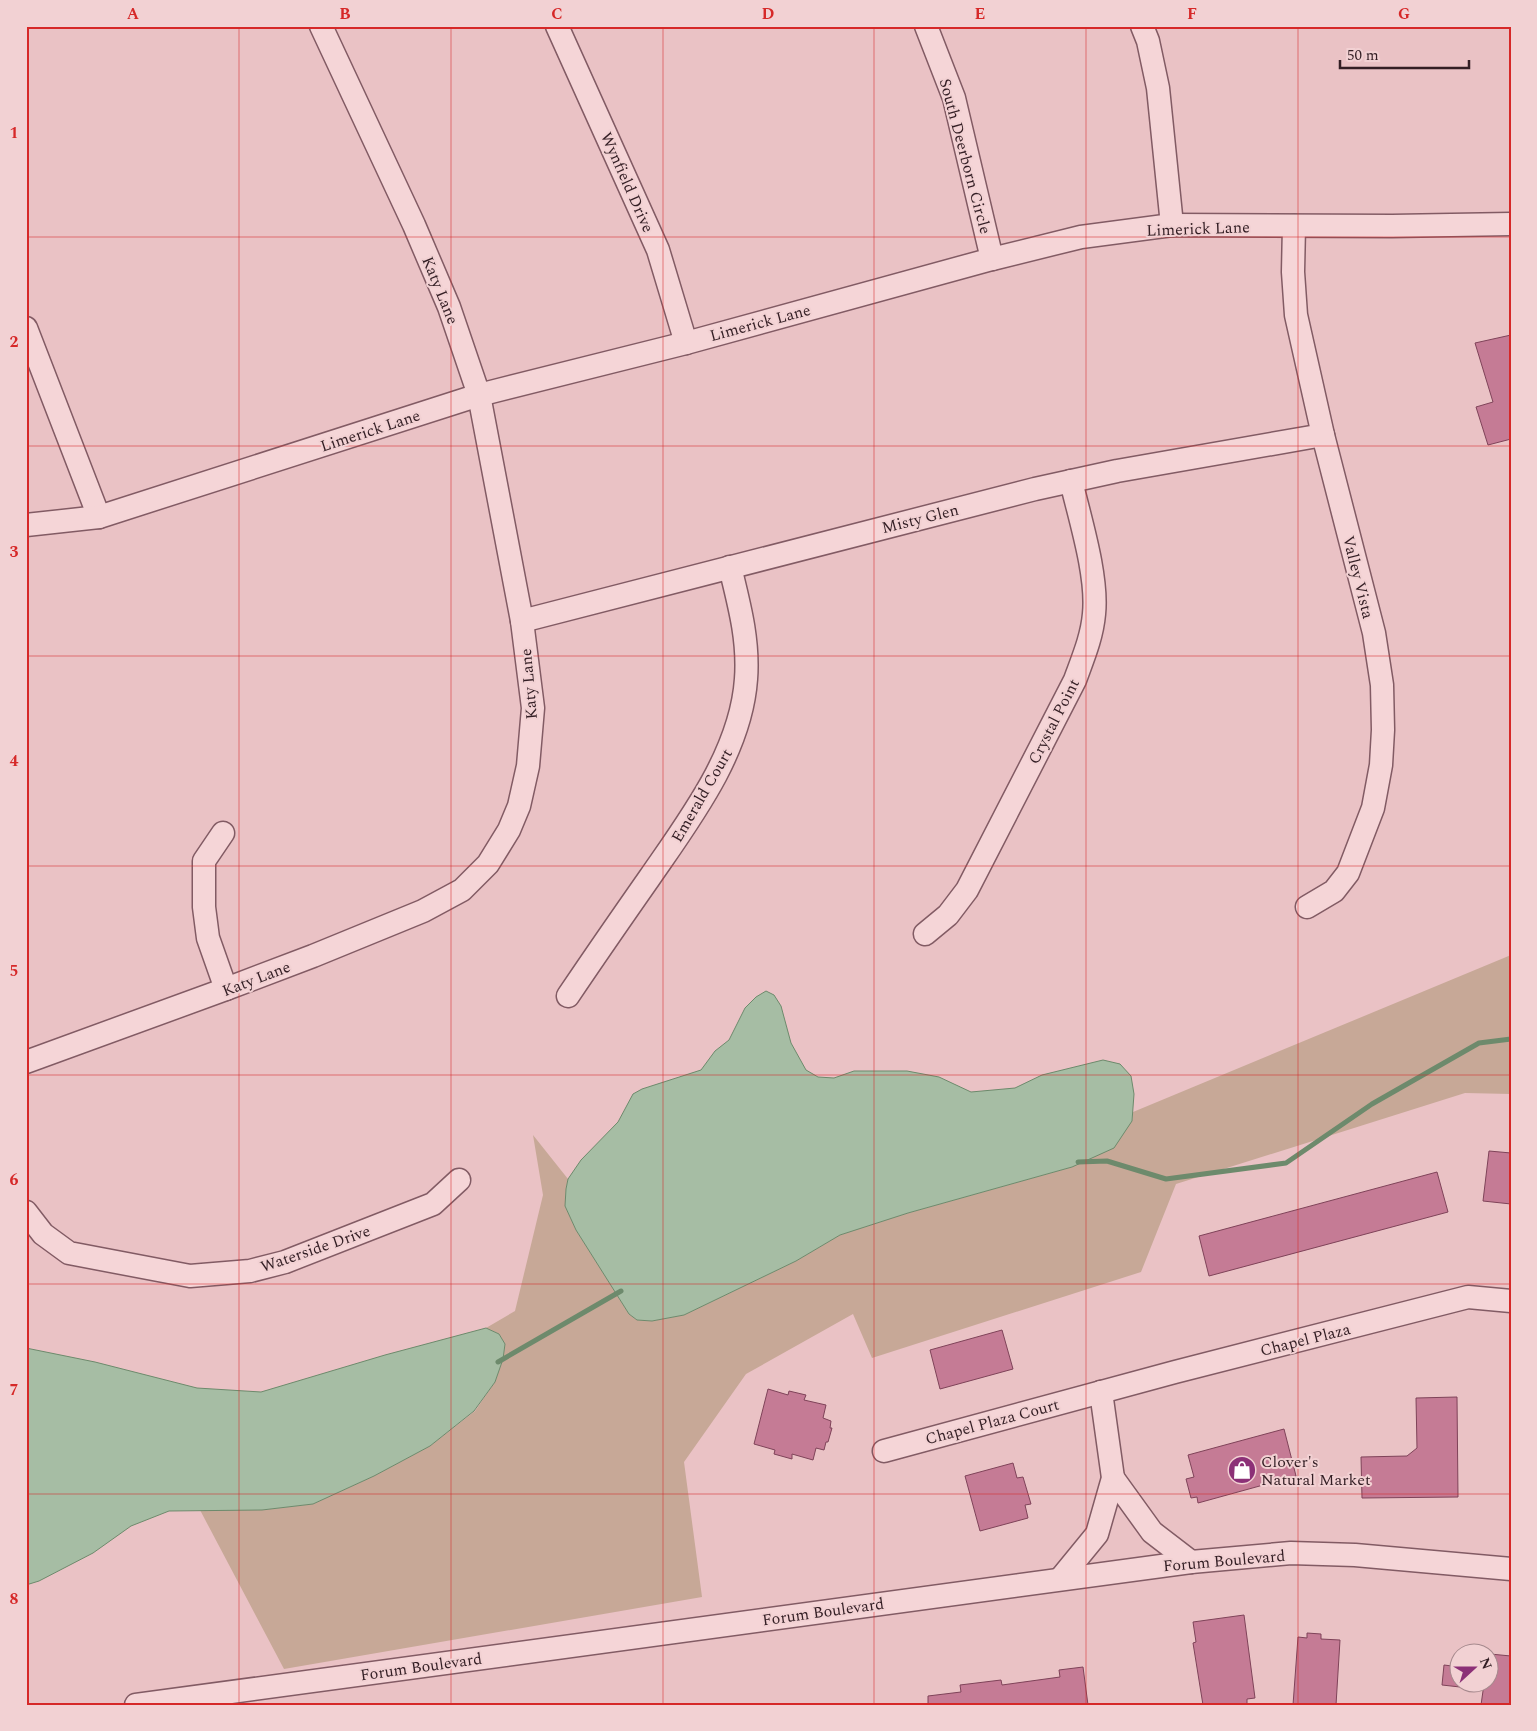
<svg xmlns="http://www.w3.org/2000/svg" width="1537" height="1731" viewBox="0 0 1537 1731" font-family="Spectral,serif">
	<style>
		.green { fill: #c7a897 }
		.water { fill: #a6bda4; stroke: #6d8a6c }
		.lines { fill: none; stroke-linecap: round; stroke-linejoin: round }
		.stream { stroke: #6d8a6c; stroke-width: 5 }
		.building { fill: #c57b95; stroke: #7f4359 }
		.minor-casing { stroke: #825b64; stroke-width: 25 }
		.minor { stroke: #f5d5d7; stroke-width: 22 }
		.grid { fill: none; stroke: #d62828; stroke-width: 1; stroke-opacity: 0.55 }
		.labels { text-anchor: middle; stroke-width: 4; stroke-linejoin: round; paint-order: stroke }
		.street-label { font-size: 16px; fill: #331e24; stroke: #f2d1d3 }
		.poi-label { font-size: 16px; fill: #331e24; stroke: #f2d1d3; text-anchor: start }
		.neatline { fill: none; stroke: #d62828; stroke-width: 2 }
		.grid-label { font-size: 16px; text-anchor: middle; font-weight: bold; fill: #d62828 }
	</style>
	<rect width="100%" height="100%" fill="#eac2c5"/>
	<path class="green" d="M1511 955V1094L1465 1093 1176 1184 1141 1272 872 1358 853 1314 746 1374 684 1462 702 1597 284 1669 200 1510H262L313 1504 374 1476 430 1446 475 1411 495 1382 503 1359 505 1344 499 1334 486 1328 515 1311 543 1195 533 1135 568 1179 566 1189 565 1206 576 1230 629 1314 637 1320 652 1321 684 1315 796 1261 840 1235 908 1213 1072 1167 1132 1121 1133 1112Z"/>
	<g class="water">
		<path d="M766 991 774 995 781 1006 791 1043 806 1070 818 1077 834 1078 854 1071H907L939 1077 971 1092 1015 1088 1042 1075 1103 1060 1120 1064 1131 1076 1134 1094 1132 1121 1114 1148 1072 1167 908 1213 840 1235 796 1261 684 1315 652 1321 637 1320 629 1314 576 1230 565 1206 566 1189 568 1179 581 1160 618 1122 633 1094 642 1089 701 1070 715 1051 729 1040 745 1008 756 997Z"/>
		<path d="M486 1328 499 1334 505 1344 503 1359 495 1382 474 1411 430 1446 374 1476 313 1504 262 1510 169 1511 131 1526 93 1553 39 1581 26 1585V1348L95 1362 197 1388 261 1392 385 1355Z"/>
	</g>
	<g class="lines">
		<g class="stream">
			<path d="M1078 1162 1107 1161 1166 1179 1286 1163 1372 1104 1479 1043 1511 1039"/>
			<path d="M498 1362 621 1291"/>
		</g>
	</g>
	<g class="building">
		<path d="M1511 335V439L1488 445 1476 407 1493 402 1475 343Z"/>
		<path d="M1489 1151 1511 1153V1204L1483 1201Z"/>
		<path d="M1437 1172 1448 1212 1209 1276 1199 1236Z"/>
		<path d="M1002 1330 1013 1369 940 1389 930 1350Z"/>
		<path d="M768 1389 788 1395 789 1391 806 1395 804 1400 826 1405 823 1418 831 1421 830 1428H832L828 1442H826L824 1450 816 1448 813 1460 792 1454V1459L774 1454 775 1450 754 1444Z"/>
		<path d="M1457 1397 1458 1497 1362 1498 1361 1457 1407 1456 1417 1448 1416 1398Z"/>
		<path d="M1284 1429 1296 1476 1198 1503 1197 1497 1191 1498 1186 1479 1194 1477 1188 1455Z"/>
		<path d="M1013 1463 1017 1478 1023 1477 1031 1504 1025 1505 1028 1518 980 1531 965 1476Z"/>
		<path d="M1244 1615 1255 1698 1247 1699V1705H1203L1193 1643 1196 1642 1193 1622Z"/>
		<path d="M1307 1633 1321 1634V1639L1340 1640 1336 1705H1293L1298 1637 1307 1638Z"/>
		<path d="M1490 1654 1511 1656V1705H1481L1484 1684H1490Z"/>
		<path d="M1444 1665 1460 1667V1687L1442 1685Z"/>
		<path d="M1083 1667 1088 1705H928V1696L961 1692 960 1685 1001 1680 1002 1685 1060 1677 1059 1670Z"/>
	</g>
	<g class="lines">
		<defs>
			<g id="minor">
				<path d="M557 26 658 250 686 343"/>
				<path d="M926 26 954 98 992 259"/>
				<path d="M1142 26 1148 41 1158 88 1172 225"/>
				<path d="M1294 226 1293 272 1296 315 1323 435 1374 633 1382 685 1383 730 1381 765 1373 808 1348 873 1334 891 1307 907"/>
				<path d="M26 328 99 517"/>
				<path d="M26 525 99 517 479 395 686 343 992 259 1081 237 1172 225 1392 226 1511 224"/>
				<path d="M522 621 1035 489 1117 471 1323 435"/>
				<path d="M223 833 204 861V907L208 938 226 989"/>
				<path d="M925 934 948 915 967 890 1075 680C1083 658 1092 637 1094 614 1098 576 1080 519 1071 481"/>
				<path d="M568 996C595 956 622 917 650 877 690 819 741 752 746 679 749 640 739 604 730 567"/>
				<path d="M26 1062 226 989 313 956 423 911 462 890 488 864 509 830 519 806 528 766 533 708 522 621 479 395 449 307 414 225 321 26"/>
				<path d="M26 1212 43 1234 69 1253 190 1276 250 1271 285 1262 433 1204 459 1180"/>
				<path d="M884 1451 1175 1372 1468 1297 1511 1301"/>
				<path d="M1113 1478 1152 1532 1191 1562"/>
				<path d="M1061 1578 1097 1534 1113 1478 1101 1392"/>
				<path d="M136 1705 1191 1562 1291 1553 1355 1555 1511 1569"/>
			</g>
		</defs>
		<use href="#minor" class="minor-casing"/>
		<use href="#minor" class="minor"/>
	</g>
	<path class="grid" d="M239 26V1705M451 26V1705M663 26V1705M874 26V1705M1086 26V1705M1298 26V1705M26 237H1511M26 446H1511M26 656H1511M26 866H1511M26 1075H1511M26 1284H1511M26 1494H1511"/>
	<defs>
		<symbol id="shop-disc" viewBox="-11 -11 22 22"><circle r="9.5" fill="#8c3077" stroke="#f2d1d3"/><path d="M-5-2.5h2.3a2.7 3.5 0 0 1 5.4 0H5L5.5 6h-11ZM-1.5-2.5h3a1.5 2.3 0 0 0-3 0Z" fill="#fff"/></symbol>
	</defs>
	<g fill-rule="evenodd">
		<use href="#shop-disc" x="1226" y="1454" width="32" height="32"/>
	</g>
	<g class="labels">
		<g class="street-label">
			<text transform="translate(966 156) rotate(75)" y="6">South Deerborn Circle</text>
			<text transform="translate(628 182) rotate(66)" y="6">Wynfield Drive</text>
			<text transform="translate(1198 228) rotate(-2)" y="6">Limerick Lane</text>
			<text transform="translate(441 290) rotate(68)" y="6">Katy Lane</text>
			<text transform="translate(760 322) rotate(-15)" y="6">Limerick Lane</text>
			<text transform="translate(370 430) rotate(-18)" y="6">Limerick Lane</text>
			<text transform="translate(920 518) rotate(-14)" y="6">Misty Glen</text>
			<text transform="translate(1359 577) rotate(76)" y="6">Valley Vista</text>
			<text transform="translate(528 684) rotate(-95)" y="6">Katy Lane</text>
			<text transform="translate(1053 721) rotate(-63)" y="6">Crystal Point</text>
			<text transform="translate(701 795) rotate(-60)" y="6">Emerald Court</text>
			<text transform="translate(256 978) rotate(-21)" y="6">Katy Lane</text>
			<text transform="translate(315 1248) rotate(-19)" y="6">Waterside Drive</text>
			<text transform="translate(1305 1339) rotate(-14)" y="6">Chapel Plaza</text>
			<text transform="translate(992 1421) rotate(-15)" y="6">Chapel Plaza Court</text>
			<text transform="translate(1224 1560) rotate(-5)" y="6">Forum Boulevard</text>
			<text transform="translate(823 1611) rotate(-8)" y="6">Forum Boulevard</text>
			<text transform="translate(421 1666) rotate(-8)" y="6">Forum Boulevard</text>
		</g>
		<g class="poi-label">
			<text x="1261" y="1467">Clover's<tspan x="1261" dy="18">Natural Market</tspan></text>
		</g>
	</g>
	<rect width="1537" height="1731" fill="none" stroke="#f2d1d3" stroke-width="55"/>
	<g transform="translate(1474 1668) rotate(69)"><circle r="24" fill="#f2d1d3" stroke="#a6898d"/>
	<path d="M0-4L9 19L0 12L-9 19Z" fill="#8c3077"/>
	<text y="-8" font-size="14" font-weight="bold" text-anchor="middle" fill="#331e24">N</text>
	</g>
	<path d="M1340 60v8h129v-8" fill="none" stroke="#331e24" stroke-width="2.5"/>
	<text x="1347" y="60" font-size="15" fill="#331e24" stroke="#f2d1d3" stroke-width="4" paint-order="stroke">50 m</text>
	<rect x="28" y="28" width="1482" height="1676" class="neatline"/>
	<g class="grid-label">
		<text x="133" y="19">A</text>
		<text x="345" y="19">B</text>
		<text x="557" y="19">C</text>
		<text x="768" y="19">D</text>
		<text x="980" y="19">E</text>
		<text x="1192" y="19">F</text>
		<text x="1404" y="19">G</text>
		<text x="14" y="138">1</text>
		<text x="14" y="347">2</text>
		<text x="14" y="557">3</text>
		<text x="14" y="766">4</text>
		<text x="14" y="976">5</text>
		<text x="14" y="1185">6</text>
		<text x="14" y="1395">7</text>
		<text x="14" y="1604">8</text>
	</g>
</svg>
